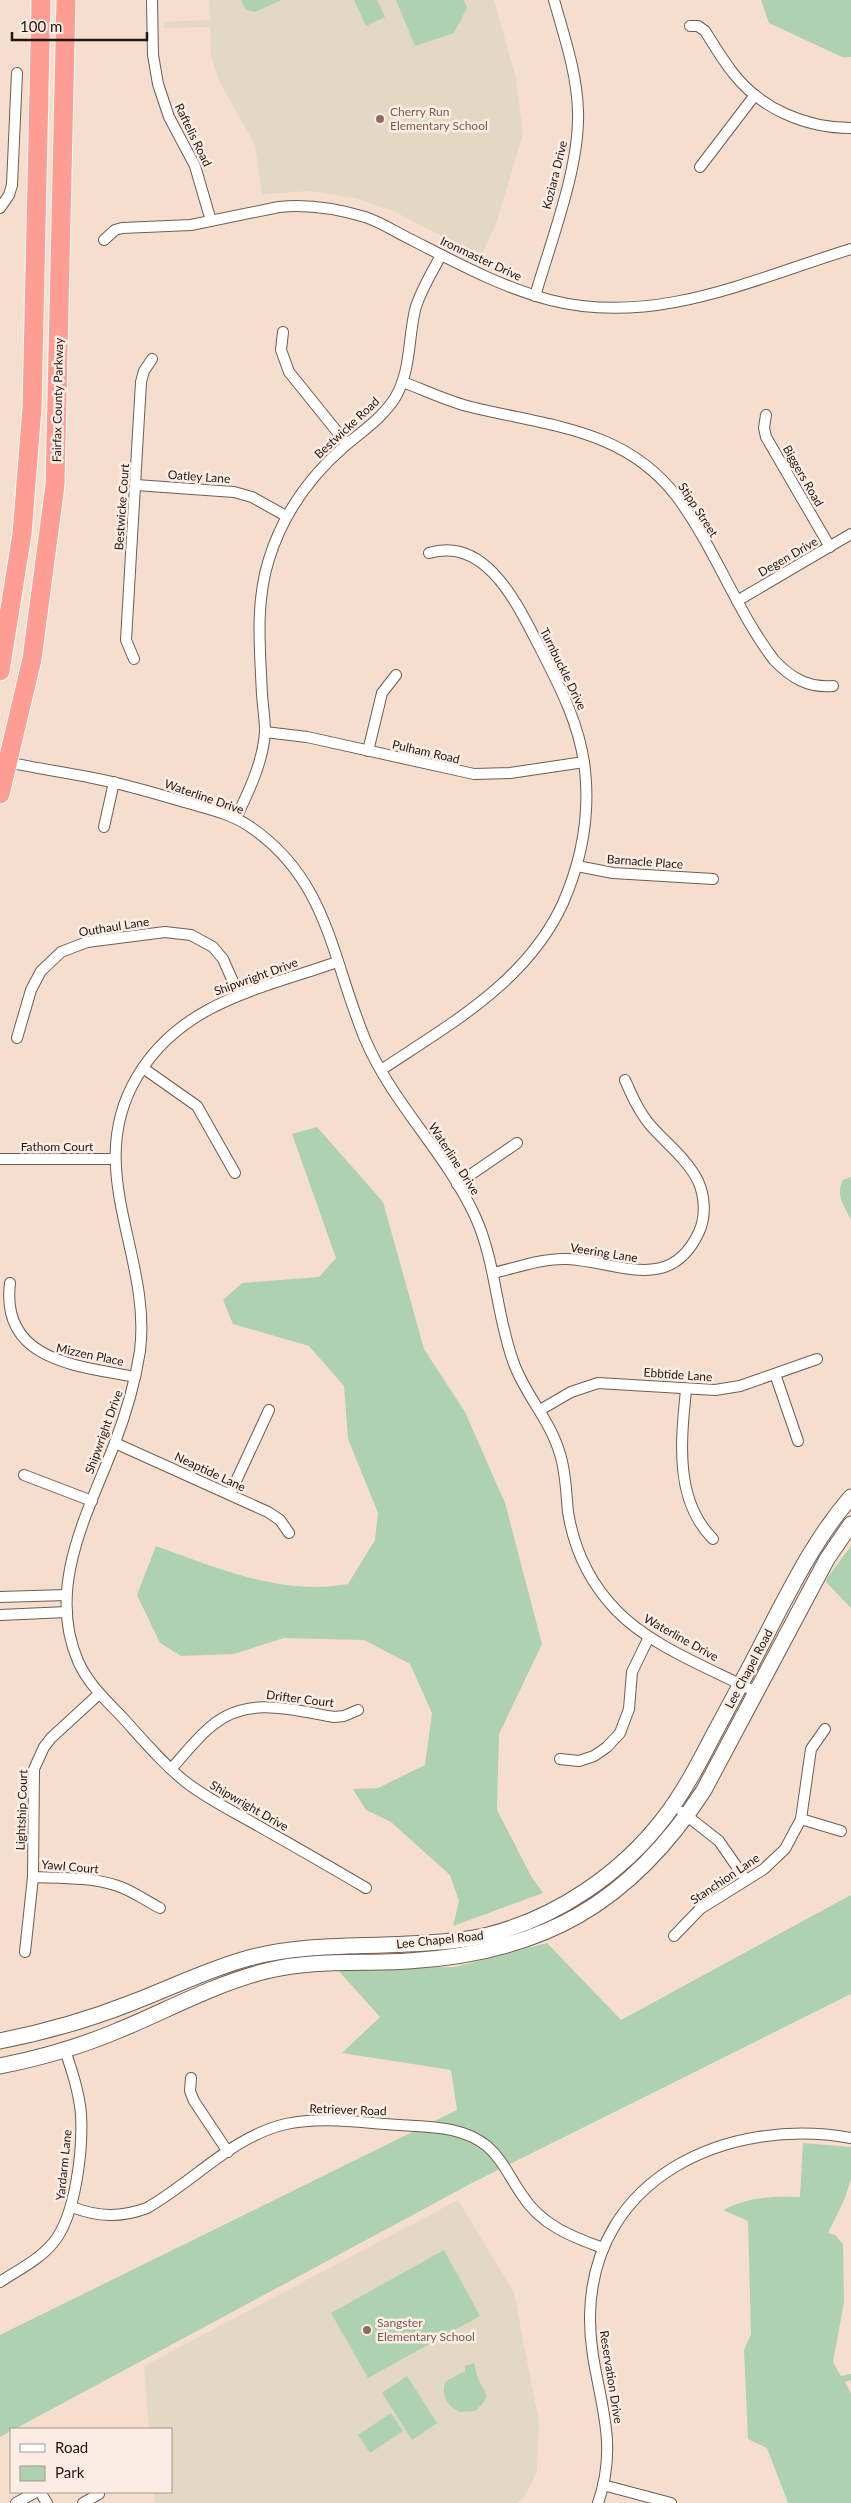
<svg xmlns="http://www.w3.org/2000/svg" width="851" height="2503" viewBox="0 0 851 2503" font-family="Lato,sans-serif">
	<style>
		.education { fill: #e3d8c4 }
		.green { fill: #aed1b0 }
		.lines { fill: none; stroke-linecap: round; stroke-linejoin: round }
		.street-casing { stroke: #715d4f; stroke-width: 12 }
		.secondary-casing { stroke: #715d4f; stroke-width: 17 }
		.highway-casing { stroke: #fff; stroke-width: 21 }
		.street { stroke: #fff; stroke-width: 10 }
		.secondary { stroke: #fff; stroke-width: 15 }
		.highway { stroke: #fe9d93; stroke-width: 19 }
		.education-dot { fill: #8d6e63; stroke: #fcede4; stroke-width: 2 }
		.labels { text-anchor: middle; stroke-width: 5; stroke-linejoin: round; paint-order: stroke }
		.education-label { font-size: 12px; fill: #785e54; stroke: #fcede4; text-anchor: start }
		.street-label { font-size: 12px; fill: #201712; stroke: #fcede4 }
	</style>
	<rect width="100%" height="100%" fill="#f6dece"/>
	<g class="education">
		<path d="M209 0H494L516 78 523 134 496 224 481 256 393 211 359 199 311 191 262 194 255 145 220 83 211 56 210 27 164 28V22L210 20Z"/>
		<path d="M458 2200 514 2293 539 2422 537 2471 525 2496 517 2503H155L154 2492H171V2429H149L144 2366Z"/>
	</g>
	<g class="green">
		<path d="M241 0H281L255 12 246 10Z"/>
		<path d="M354 0H377L385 17 366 26Z"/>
		<path d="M396 0H464L467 8 454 33 415 46Z"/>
		<path d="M761 0H851V57H842L769 23Z"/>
		<path d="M317 1127 383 1202 424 1349 465 1412 505 1503 542 1644 499 1734 497 1810 531 1876 543 1893 453 1926 459 1901 450 1875 391 1822 366 1810 353 1789 378 1788 425 1765 432 1713 410 1664 364 1640 284 1638 234 1654 181 1656 160 1643 137 1595 156 1546C217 1568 282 1596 348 1584L375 1540 378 1513 348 1439 344 1386 309 1346 233 1324 223 1300 242 1283 319 1277 336 1258 292 1134Z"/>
		<path d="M851 1177V1219C844 1207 835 1193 843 1180Z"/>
		<path d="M851 1546V1608L825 1581Z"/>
		<path d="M851 1895V1994L474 2182 0 2437V2335L457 2110 451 2070 342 2053 380 2017 337 1969 455 1967 547 1943 621 2020Z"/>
		<path d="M803 2143 851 2147V2179L845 2198 828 2233 835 2235 843 2244 844 2302 833 2362 841 2376 851 2374V2380L845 2382 851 2393V2503H788L767 2448 748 2439 744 2350 751 2334 748 2221 723 2210C749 2197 772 2196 800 2197Z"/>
		<path d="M444 2250 480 2316 368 2378 331 2313Z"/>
		<path d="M474 2363C476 2368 476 2372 477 2375 482 2394 496 2393 475 2411L460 2412C447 2406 441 2396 445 2382L465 2371V2366Z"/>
		<path d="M407 2376 437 2423 412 2440 382 2393Z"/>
		<path d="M391 2413 403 2431 370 2453 358 2435Z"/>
	</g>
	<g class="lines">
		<defs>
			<g id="street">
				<path d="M152 0 153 55 158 84 169 117 195 166 211 221"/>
				<path d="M690 26H698L705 31C714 45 722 59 733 73 761 109 806 128 851 128"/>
				<path d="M700 167 755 95"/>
				<path d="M0 208 9 195 12 185 17 73"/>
				<path d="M104 240 115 230 122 228 191 225 279 207C306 204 338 209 365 217 381 222 397 233 412 240 457 263 501 287 550 300 655 327 753 279 851 249"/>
				<path d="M535 296C551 241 580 167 578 111 577 73 564 36 554 0"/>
				<path d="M283 332 281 350 289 372 347 444"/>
				<path d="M403 382C424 390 445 400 467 406 545 426 624 427 677 497 715 548 736 610 774 660 791 678 808 688 833 686"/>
				<path d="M766 415 764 428 766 437 830 547"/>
				<path d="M136 485 234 492 252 497 286 516"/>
				<path d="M737 601 851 534"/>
				<path d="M134 659 126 640 141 382 144 371 152 359"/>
				<path d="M265 732 307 737 474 774 510 773 584 762"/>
				<path d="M368 751 382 693 396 675"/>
				<path d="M3 761C33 768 63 772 93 778 125 784 157 794 188 803 209 809 231 814 249 826 328 879 331 957 365 1039 392 1103 446 1153 475 1216 496 1262 496 1314 513 1361 524 1394 550 1419 560 1454 566 1473 566 1492 568 1512 574 1549 590 1583 616 1610 650 1646 711 1669 756 1692"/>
				<path d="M236 818C249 791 263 762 265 732 265 720 263 707 262 695 260 649 255 603 269 559 283 514 310 476 346 445 364 430 382 418 395 398 411 371 408 340 415 310 420 291 432 273 441 255"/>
				<path d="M104 827 114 782"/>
				<path d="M577 866 613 873 713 879"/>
				<path d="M337 962C261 989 181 1002 137 1077 82 1169 152 1256 140 1351 135 1383 126 1414 114 1445 88 1513 46 1587 78 1661 88 1684 106 1700 123 1718 143 1740 163 1764 187 1783 208 1799 232 1811 255 1824 292 1845 329 1866 366 1888"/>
				<path d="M17 1038 31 990 41 971 61 952 87 942 165 932 191 935 213 947 223 959 239 995"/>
				<path d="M143 1068 197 1106 235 1173"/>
				<path d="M381 1070C450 1024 527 982 563 903 581 862 590 816 585 770 580 724 559 685 538 644 517 604 486 536 429 553"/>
				<path d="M0 1159H114"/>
				<path d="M457 1184 517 1143"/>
				<path d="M493 1273C516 1268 543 1258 567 1259 617 1261 670 1295 699 1232 706 1217 705 1196 698 1181 687 1159 667 1144 651 1126 639 1112 632 1096 625 1080"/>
				<path d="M10 1283C0 1363 82 1366 135 1377"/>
				<path d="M775 1374 798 1441"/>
				<path d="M686 1390C681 1440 674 1500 713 1539"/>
				<path d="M540 1410 571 1392 598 1383 715 1390 740 1386 817 1359"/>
				<path d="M115 1443 268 1512 280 1520 289 1533"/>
				<path d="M24 1475 92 1501"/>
				<path d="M230 1494 269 1410"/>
				<path d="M0 1597 66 1595"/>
				<path d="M0 1615 67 1612"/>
				<path d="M560 1759 579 1761 594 1756 607 1747 620 1733 629 1709 632 1672 649 1637"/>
				<path d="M171 1769C185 1754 198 1736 214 1724 249 1696 293 1710 334 1717L344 1716 358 1710"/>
				<path d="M682 1812 719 1841 746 1880"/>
				<path d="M801 1819 841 1831"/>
				<path d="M33 1877C61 1878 91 1877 118 1886 133 1891 146 1901 160 1908"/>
				<path d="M674 1936 700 1909 764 1869 785 1849 801 1819 811 1749 825 1729"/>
				<path d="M25 1952 33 1877 34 1769 44 1747 51 1738 99 1694"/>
				<path d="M191 2078 190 2091 194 2101 228 2152"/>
				<path d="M72 2207C98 2217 120 2218 147 2208 193 2182 233 2136 286 2124 323 2116 363 2123 400 2125 430 2127 462 2126 487 2146 503 2160 510 2178 522 2195 541 2225 572 2237 603 2248"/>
				<path d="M0 2282C18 2270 39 2260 53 2243 76 2216 83 2149 81 2114 79 2092 72 2071 65 2050"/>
				<path d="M603 2485 671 2503"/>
				<path d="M40 2492 47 2503"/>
				<path d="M16 2503 36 2492"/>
				<path d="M83 2503 99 2494 98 2492"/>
				<path d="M598 2503C623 2432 589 2384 590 2316 592 2177 728 2116 851 2138"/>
			</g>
			<g id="secondary">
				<path d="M0 2041C45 2032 88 2020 131 2003 171 1988 208 1969 249 1958 301 1944 354 1947 407 1944 434 1943 462 1941 488 1935 556 1918 621 1874 664 1818 684 1792 699 1763 714 1734 734 1697 754 1660 773 1622 796 1578 818 1535 851 1497"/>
				<path d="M0 2066C40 2058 79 2047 117 2031 166 2011 214 1984 266 1971 312 1959 361 1964 408 1961 542 1953 630 1904 704 1790L827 1559 851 1524"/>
			</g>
			<g id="highway">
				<path d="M0 671 22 534 32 408 41 0"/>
				<path d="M0 794 32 659 55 485 66 0"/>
			</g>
		</defs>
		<use href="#street" class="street-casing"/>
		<use href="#secondary" class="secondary-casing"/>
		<use href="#highway" class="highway-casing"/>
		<use href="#street" class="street"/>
		<use href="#secondary" class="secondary"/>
		<use href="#highway" class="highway"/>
	</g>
	<g class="education-dot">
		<circle cx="380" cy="119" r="5"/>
		<circle cx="367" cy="2330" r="5"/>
	</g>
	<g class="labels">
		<g class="education-label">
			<text x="390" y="116">Cherry Run<tspan x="390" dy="14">Elementary School</tspan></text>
			<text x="377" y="2327">Sangster<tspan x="377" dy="14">Elementary School</tspan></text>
		</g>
		<g class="street-label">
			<text transform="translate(193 135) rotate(64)" y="4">Raftelis Road</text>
			<text transform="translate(555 175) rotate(-76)" y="4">Koziara Drive</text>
			<text transform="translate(481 259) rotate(25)" y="4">Ironmaster Drive</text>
			<text transform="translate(58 400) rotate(-89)" y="4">Fairfax County Parkway</text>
			<text transform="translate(347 428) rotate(-43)" y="4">Bestwicke Road</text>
			<text transform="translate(803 476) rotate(60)" y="4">Biggers Road</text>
			<text transform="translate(199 477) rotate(4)" y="4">Oatley Lane</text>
			<text transform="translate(122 507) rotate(-86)" y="4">Bestwicke Court</text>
			<text transform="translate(698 510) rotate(57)" y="4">Stipp Street</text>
			<text transform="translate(788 557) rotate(-30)" y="4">Degen Drive</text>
			<text transform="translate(563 669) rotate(64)" y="4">Turnbuckle Drive</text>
			<text transform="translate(426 752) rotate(13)" y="4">Pulham Road</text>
			<text transform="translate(204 797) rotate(19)" y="4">Waterline Drive</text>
			<text transform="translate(645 862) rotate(4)" y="4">Barnacle Place</text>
			<text transform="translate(114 927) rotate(-9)" y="4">Outhaul Lane</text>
			<text transform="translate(256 977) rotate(-20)" y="4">Shipwright Drive</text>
			<text x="57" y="1151">Fathom Court</text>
			<text transform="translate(454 1159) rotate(57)" y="4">Waterline Drive</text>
			<text transform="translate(604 1253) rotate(9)" y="4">Veering Lane</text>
			<text transform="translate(90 1355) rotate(12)" y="4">Mizzen Place</text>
			<text transform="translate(678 1375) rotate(4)" y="4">Ebbtide Lane</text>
			<text transform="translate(104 1432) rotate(-70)" y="4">Shipwright Drive</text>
			<text transform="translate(210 1472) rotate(25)" y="4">Neaptide Lane</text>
			<text transform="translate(681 1638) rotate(29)" y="4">Waterline Drive</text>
			<text transform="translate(749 1669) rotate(-62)" y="4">Lee Chapel Road</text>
			<text transform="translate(300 1699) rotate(7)" y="4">Drifter Court</text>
			<text transform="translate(249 1806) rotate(30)" y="4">Shipwright Drive</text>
			<text transform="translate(22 1810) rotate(-88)" y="4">Lightship Court</text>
			<text transform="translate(70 1867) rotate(5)" y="4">Yawl Court</text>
			<text transform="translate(725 1879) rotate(-34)" y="4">Stanchion Lane</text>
			<text transform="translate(440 1940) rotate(-6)" y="4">Lee Chapel Road</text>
			<text transform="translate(348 2110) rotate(2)" y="4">Retriever Road</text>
			<text transform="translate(64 2165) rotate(-84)" y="4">Yardarm Lane</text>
			<text transform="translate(611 2377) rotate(81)" y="4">Reservation Drive</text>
		</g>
	</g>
	<rect x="10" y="2428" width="162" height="65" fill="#fcede4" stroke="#a49790"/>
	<rect x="20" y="2444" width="25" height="8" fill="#ffffff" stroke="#a49790"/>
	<text x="55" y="2453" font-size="15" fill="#201712">Road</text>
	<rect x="20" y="2466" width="25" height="15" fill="#aed1b0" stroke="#a49790"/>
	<text x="55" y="2478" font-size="15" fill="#201712">Park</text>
	<path d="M12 32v8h135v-8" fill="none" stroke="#201712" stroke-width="2.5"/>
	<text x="20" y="32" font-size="15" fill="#201712" stroke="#fcede4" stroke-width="4" paint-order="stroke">100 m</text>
</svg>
